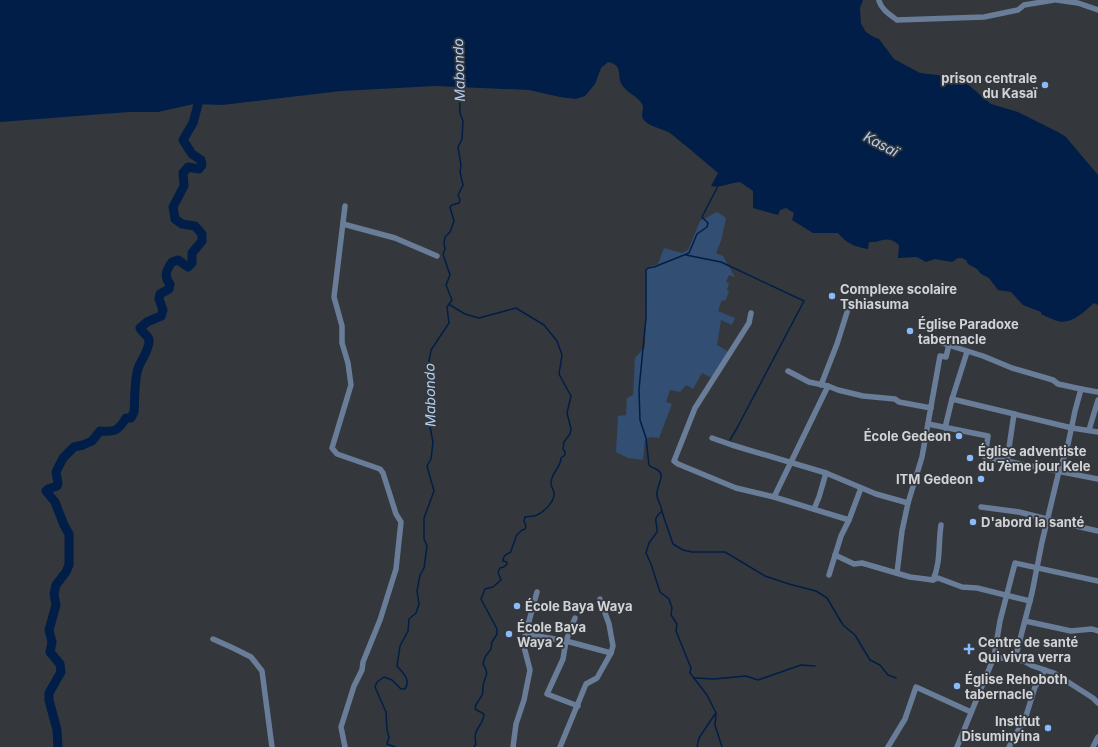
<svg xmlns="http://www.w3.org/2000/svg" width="1098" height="747" viewBox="0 0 1098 747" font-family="Inter,sans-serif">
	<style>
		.green { fill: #324e72 }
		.water { fill: #001e47 }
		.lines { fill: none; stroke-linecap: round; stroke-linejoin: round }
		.stream { stroke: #001e47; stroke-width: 1.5 }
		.river { stroke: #001e47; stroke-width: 9 }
		.minor { stroke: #697d99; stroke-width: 5.5 }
		.poi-dot { fill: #89bafc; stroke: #34383d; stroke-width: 1.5 }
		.labels { text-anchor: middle; stroke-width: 3.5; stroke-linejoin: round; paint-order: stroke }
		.poi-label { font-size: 13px; font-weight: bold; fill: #d1d3d6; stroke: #34383d; text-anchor: start }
		.water-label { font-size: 14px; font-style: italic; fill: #b6d0f2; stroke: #34383d }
	</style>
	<rect width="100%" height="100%" fill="#34383d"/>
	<path class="green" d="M717 212 726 218 721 241 716 253 723 256 735 277 729 275 726 282 729 284 727 290 729 292 725 301 722 300 718 311 735 318 732 325 721 320 717 345 729 352 712 378 702 373 693 389 686 385 680 392 670 390 666 402 672 404 659 438 650 437 645 440 643 460 628 458 616 452 618 416 626 415 627 398 633 395 635 358 645 347 646 268 658 264 664 248 682 253 688 250 700 221Z"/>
	<path class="water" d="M0 0H863L860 8 861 24 866 32 872 36 879 39 894 59 920 73 954 77 965 82 991 104 1018 112 1058 132 1066 137 1076 149 1098 175V305L1094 303C1084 312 1071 325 1057 321 1051 319 1046 316 1041 314V312L1023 305 1011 292 998 290 989 278 981 274 977 269 968 264 966 260 962 258H958L952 262 935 259 926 262 917 257 898 258 899 245C886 234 882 243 869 242L868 249C855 247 846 243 838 233H813L792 220 794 213 786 208 780 210 778 215 753 208V191L740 182C729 183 721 188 711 186L718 173C707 164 696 154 685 145 679 141 674 135 668 132 660 128 648 126 643 119 640 114 645 109 642 104 640 98 627 93 622 85 616 75 624 65 608 62L601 68 595 84 585 96 576 99 560 97 529 90 435 86 341 91 222 105 194 104 158 112H129L0 122Z"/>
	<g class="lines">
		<g class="stream">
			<path d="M718 186 702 217 708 223 707 227 697 234 689 253 654 267 648 268 646 270V318L639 389 640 420 646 438 649 465 651 467C671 473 655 484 657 496 658 501 661 505 662 511 651 521 658 521 657 532L649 543 646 553 651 564 660 592 669 599 672 608 671 615 677 624 676 631 691 668 690 673 707 695 716 713 715 725 722 747"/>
			<path d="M686 255 721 262 804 301 737 428 730 440"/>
			<path d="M450 305 465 314 479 318 516 308 544 325 557 341 562 355 559 374 571 396 567 413 571 429 570 434 564 442 563 449 565 452V455L561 458C561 466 554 471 552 478 549 487 553 486 554 493 555 501 544 512 537 515 533 517 529 516 525 517L524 521 526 526 525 529 522 530 516 536C515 542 512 546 511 552 507 554 503 555 503 561L507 562V564L504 567 500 568 498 572 501 580 493 587 485 589 481 599 497 629V634L492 642 491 649 485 657 483 664C490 675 485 675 483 686 483 689 483 693 482 695 480 701 475 702 475 709L484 714C483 727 472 728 476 744L474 747"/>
			<path d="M662 512 673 544 683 550 692 552H725L765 576 789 584 816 591 827 598 843 625 855 635 870 660 880 665 888 675 896 678"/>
			<path d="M695 678 714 679 746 676 758 680 801 665 815 666"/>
			<path d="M395 747 387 744 389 737 387 730 386 712 375 687 377 682 384 677 392 680 401 689H405C411 679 403 673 397 666L400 646 408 631 409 619 416 613 419 604 417 591 420 575 424 568 427 546 424 539V518L434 491 427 466 431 459 433 442 428 417 431 405 428 367 431 350 449 323 447 307 452 300 446 285 450 275 443 254 445 249 444 243 445 237 450 232 454 221 450 207 452 205 459 203 460 200 458 195 463 185 460 172 461 165 458 147 462 139 463 121 460 113 459 87"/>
			<path d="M697 747 699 738 715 714"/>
		</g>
		<path class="river" d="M58 747 57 730 49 700V693L61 672 60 664 50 652 52 642 49 630 56 605 54 594 56 585 66 572 69 565V534L64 525 55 502 46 491 48 489 57 486 58 483 56 472 63 458 74 447 83 445 92 441 100 431C115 432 118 431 126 418H131L134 412C135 401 134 376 139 366 142 359 150 348 149 340 148 335 142 333 140 328L147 322 161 316 163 310 159 299 160 294 169 289 170 284C163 276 167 269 172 262L178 260 188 267 192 263V253L202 241V234L195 226 182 224 175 219 173 207 184 186 183 173 188 167 199 169 202 165 201 160 192 154 183 140 193 123 201 93"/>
		<g class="minor">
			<path d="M1057 0 1078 3 1098 10"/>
			<path d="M879 1C882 10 889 14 897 20L984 17 1018 10 1024 5 1054 0"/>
			<path d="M343 224 395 238 437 256"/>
			<path d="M751 313 749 323 695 408 674 461 678 464 736 488 774 497 849 520"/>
			<path d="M942 343 983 356 1012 368 1053 380 1058 384 1081 389"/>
			<path d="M788 371 809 382 828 386 838 390 863 396 895 399 899 402 931 408"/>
			<path d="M821 385 837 344 849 306"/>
			<path d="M952 399 1072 428 1098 432"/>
			<path d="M928 424 988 436 985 457 1098 479"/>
			<path d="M945 428 952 399 967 352"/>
			<path d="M1089 430 1098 400"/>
			<path d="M712 438 732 445 826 473 876 494 908 503"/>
			<path d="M1007 461 1014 414"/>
			<path d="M774 497 828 386"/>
			<path d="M981 507 1019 512 1063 523 1098 531"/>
			<path d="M814 509 819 497 826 473"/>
			<path d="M835 555 854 564 862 563 910 577 933 580 938 578 962 587 977 588 1030 601"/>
			<path d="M897 573 902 531 908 503 922 457 940 356 946 357 949 345"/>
			<path d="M829 575 841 536 849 520 861 488"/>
			<path d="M933 580C941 562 938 545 941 525"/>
			<path d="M575 618 566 641 563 659 547 694 578 706"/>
			<path d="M1025 621 1071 631 1092 629 1098 631"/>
			<path d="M526 634 566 641 611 653"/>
			<path d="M213 639 233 648 251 657 262 671 272 747"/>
			<path d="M994 657 1024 661 1033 666 1054 673 1093 698 1098 703"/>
			<path d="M1015 659 1032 593 1042 542 1059 471 1067 449 1075 411 1081 389 1098 392"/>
			<path d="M345 747 341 727 354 686 362 670 363 662 380 620 396 569 401 522 396 514 383 473 380 469 337 454 332 448 351 385 348 363 342 343V326L334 297 345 206"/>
			<path d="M513 747 516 724 524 700 530 670 523 643 537 592"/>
			<path d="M560 747 586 684 597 678 611 653 613 646 609 624 600 599"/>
			<path d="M888 747 905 719 916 687 971 712"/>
			<path d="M957 747 994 657 1000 621 1015 563 1098 581"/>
			<path d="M1009 747 1026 716 1035 687 1045 670"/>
			<path d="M1093 747 1098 737"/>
		</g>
	</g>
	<g class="poi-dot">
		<circle cx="1045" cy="85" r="4"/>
		<circle cx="832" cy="296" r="4"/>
		<circle cx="910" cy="331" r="4"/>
		<circle cx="959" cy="436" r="4"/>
		<circle cx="970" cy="458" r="4"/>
		<circle cx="981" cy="479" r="4"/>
		<circle cx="973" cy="522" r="4"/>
		<circle cx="517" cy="606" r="4"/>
		<circle cx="509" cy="634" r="4"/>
		<path d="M967 643h4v4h4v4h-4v4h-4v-4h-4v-4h4z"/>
		<circle cx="957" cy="686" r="4"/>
		<circle cx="1048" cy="728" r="4"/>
	</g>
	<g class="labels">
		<g class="poi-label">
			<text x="1037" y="83" text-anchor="end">prison centrale<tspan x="1037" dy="15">du Kasaï</tspan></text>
			<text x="840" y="294">Complexe scolaire<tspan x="840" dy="15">Tshiasuma</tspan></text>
			<text x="918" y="329">Église Paradoxe<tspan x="918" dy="15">tabernacle</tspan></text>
			<text x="951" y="441" text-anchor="end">École Gedeon</text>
			<text x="978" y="456">Église adventiste<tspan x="978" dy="15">du 7ème jour Kele</tspan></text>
			<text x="973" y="484" text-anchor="end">ITM Gedeon</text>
			<text x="981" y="527">D'abord la santé</text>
			<text x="525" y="611">École Baya Waya</text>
			<text x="517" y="632">École Baya<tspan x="517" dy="15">Waya 2</tspan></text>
			<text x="978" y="647">Centre de santé<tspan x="978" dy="15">Qui vivra verra</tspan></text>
			<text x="965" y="684">Église Rehoboth<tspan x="965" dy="15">tabernacle</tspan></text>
			<text x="1040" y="726" text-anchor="end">Institut<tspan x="1040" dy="15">Disuminyina</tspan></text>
		</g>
		<g class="water-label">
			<text transform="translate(459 70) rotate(-92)" y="5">Mabondo</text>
			<text transform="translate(881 144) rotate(28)" y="5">Kasaï</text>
			<text transform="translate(430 395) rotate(-91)" y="5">Mabondo</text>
		</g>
	</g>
</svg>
